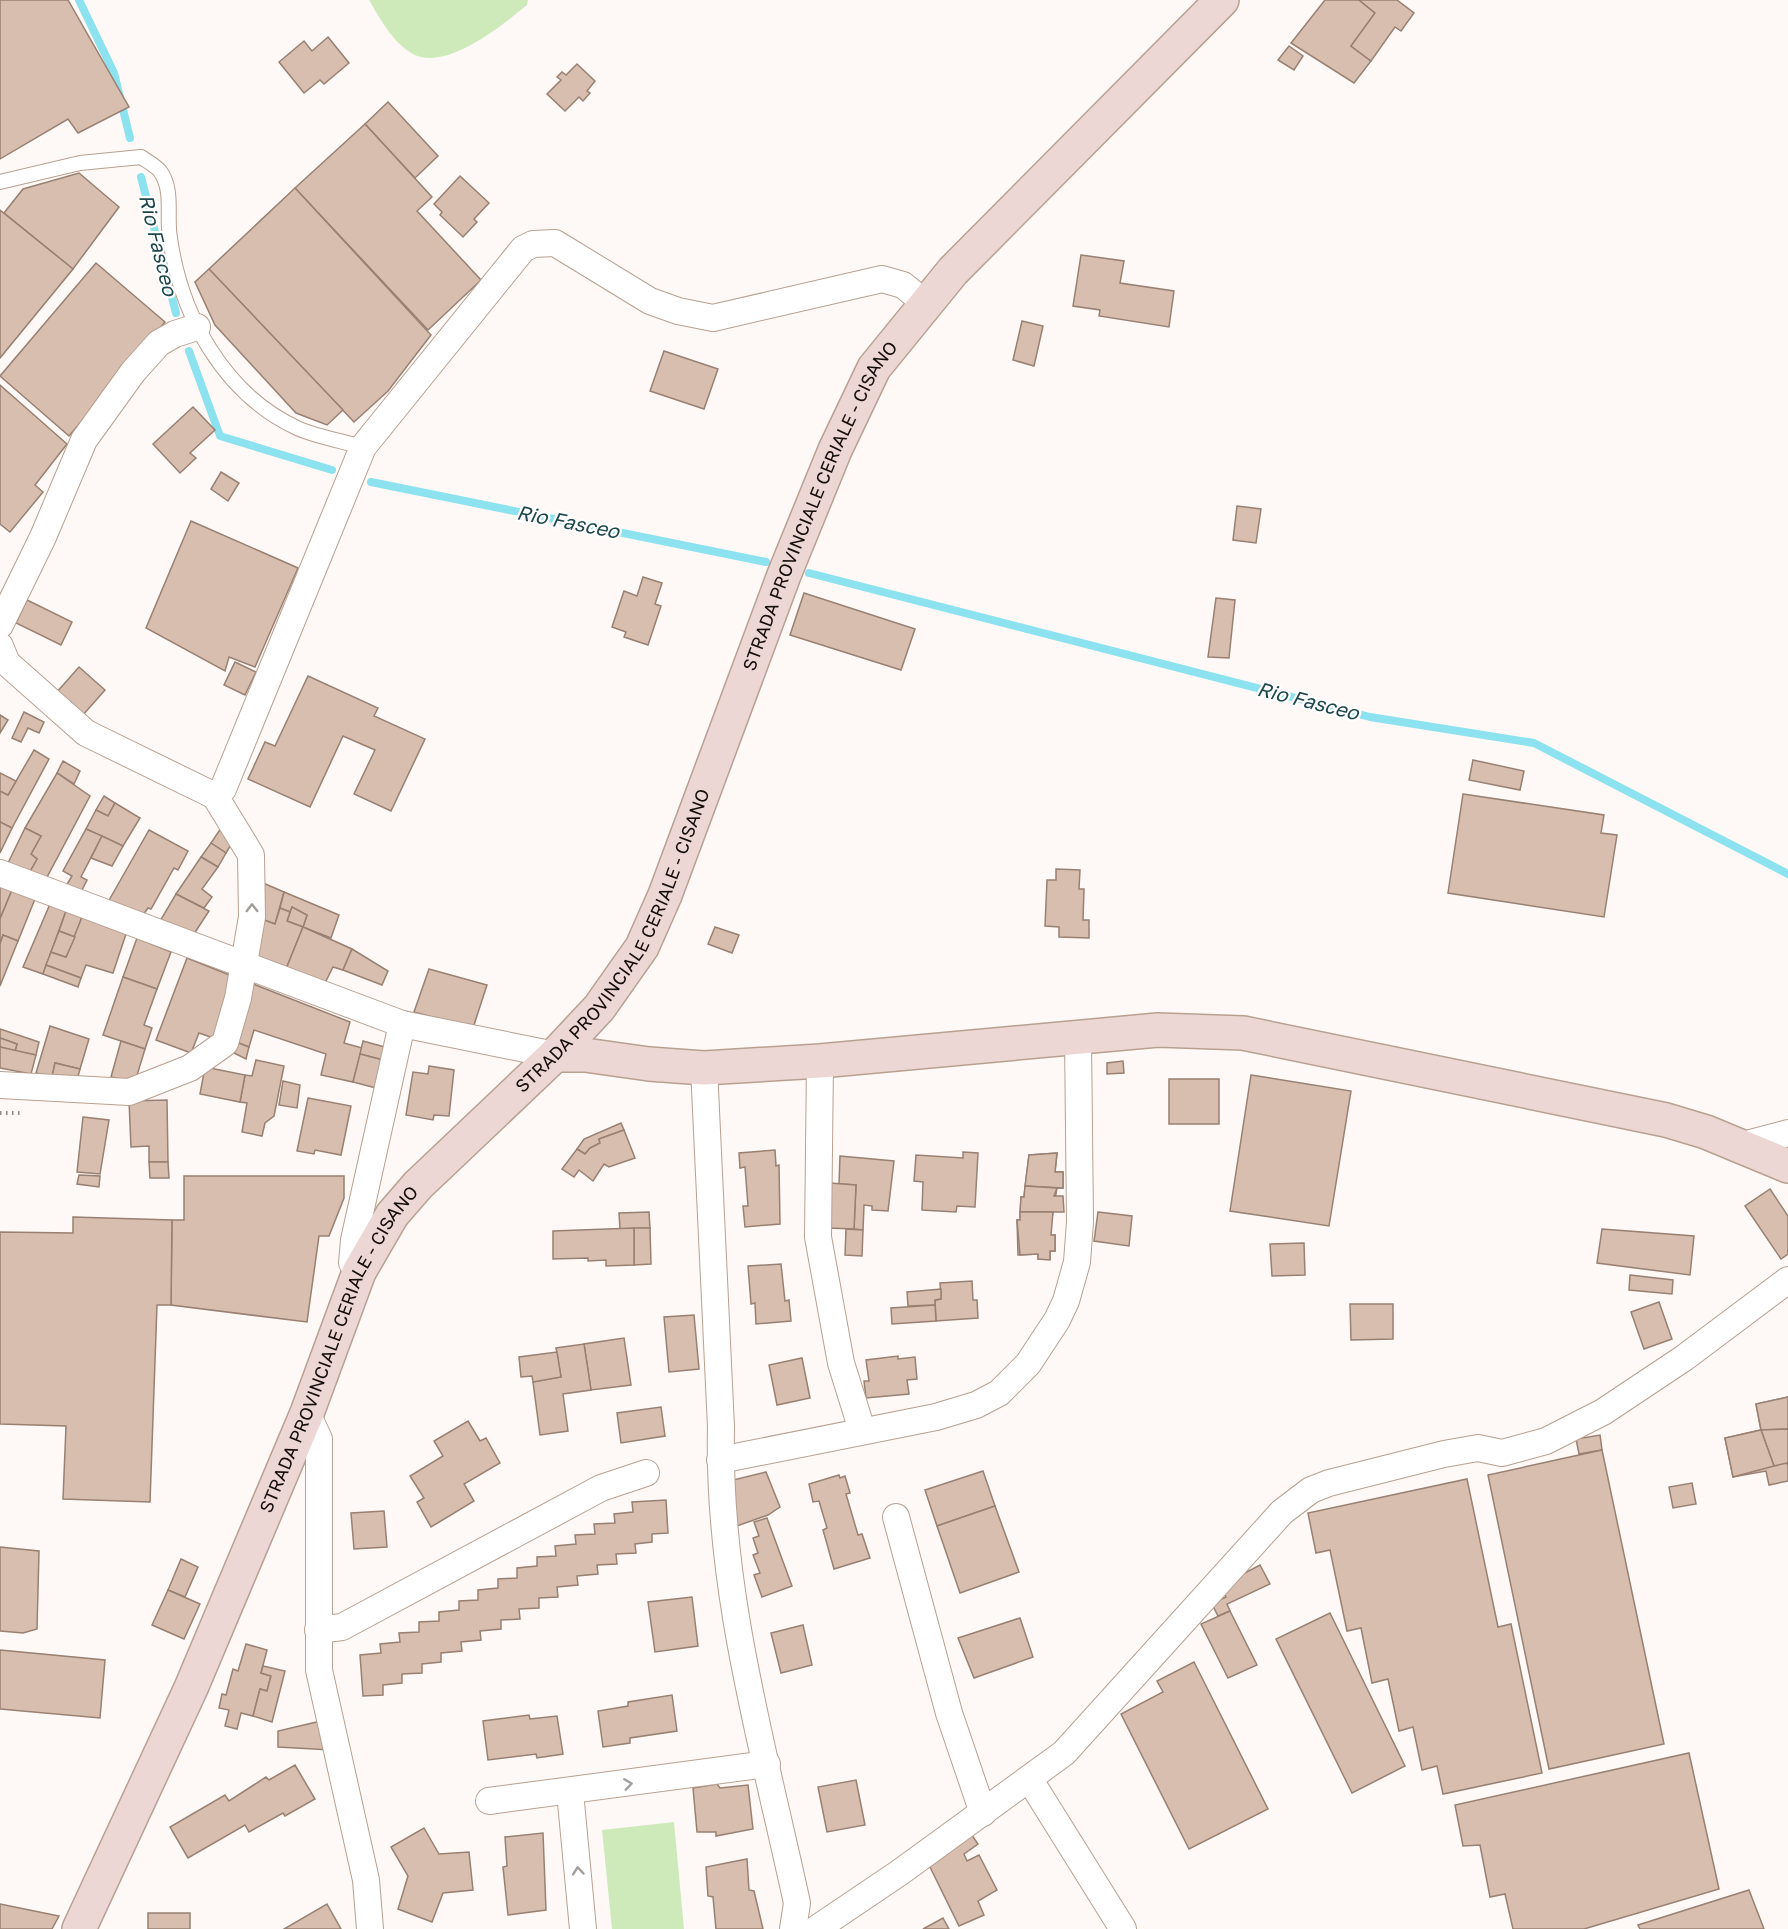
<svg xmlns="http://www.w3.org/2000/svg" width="1788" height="1929" viewBox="0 0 1788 1929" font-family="'Golos Text',sans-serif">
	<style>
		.green { fill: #ceeabb }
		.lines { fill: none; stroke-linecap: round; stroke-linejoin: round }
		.stream { stroke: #8ce2ee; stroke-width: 8 }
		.building { fill: #d8beaf; stroke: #988072; stroke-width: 1.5 }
		.lane-casing { stroke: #b8a091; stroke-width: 16 }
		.street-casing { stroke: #b8a091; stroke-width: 28 }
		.secondary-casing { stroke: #b8a091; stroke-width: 36 }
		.path { stroke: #8f8884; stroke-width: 4; stroke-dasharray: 1.5 4.5; stroke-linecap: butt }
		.lane { stroke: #fff; stroke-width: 14 }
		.street { stroke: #fff; stroke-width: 26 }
		.secondary { stroke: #ecd7d5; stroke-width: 33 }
		.oneway { stroke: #a19e9c }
		.labels { text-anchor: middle; stroke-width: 4.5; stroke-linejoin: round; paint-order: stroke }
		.street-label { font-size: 18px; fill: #150d08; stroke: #fff }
		.water-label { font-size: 20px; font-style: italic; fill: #1e474c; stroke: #fff }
	</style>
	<rect width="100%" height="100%" fill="#fef9f6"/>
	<g class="green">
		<path d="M369 0H528L527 5C503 25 445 72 413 54 393 43 380 19 369 0Z"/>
		<path d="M674 1822 684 1929H612L602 1830Z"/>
	</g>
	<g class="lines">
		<g class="stream">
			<path d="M79 0 114 73 130 138"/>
			<path d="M141 177 176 313"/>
			<path d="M189 351 220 436 332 470"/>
			<path d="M371 482 766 562"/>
			<path d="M809 573 1370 717 1534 743 1788 874"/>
		</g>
	</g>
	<g class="building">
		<path d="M0 0H68L129 107 78 133 68 119 0 159Z"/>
		<path d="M1325 0H1359L1375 13 1351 46 1371 61 1354 83 1291 43Z"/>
		<path d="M1359 0H1397L1414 13 1401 31 1395 27 1371 61 1351 46 1375 13Z"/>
		<path d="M328 37 349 63 324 84 320 80 304 93 279 62 304 41 312 51Z"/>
		<path d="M1289 46 1303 56 1294 70 1278 60Z"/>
		<path d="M577 64 595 81 587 91 590 93 583 101 579 97 565 111 547 94 561 80 557 77 562 72 566 75Z"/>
		<path d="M388 102 438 156 415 178 365 124Z"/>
		<path d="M365 124 432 197 417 211 481 280 428 330 295 188Z"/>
		<path d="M79 173 119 207 73 269 4 213 23 189Z"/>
		<path d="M460 176 489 203 474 219 477 222 463 237 440 215 442 212 434 204Z"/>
		<path d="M295 188 431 335 388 391 354 422 209 269Z"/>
		<path d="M0 210 73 269 0 358Z"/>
		<path d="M1081 255 1124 261 1120 283 1174 291 1169 327 1099 316 1100 310 1073 306Z"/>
		<path d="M96 263 165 322 69 436 0 376Z"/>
		<path d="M209 269 343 410 327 425 296 413 215 325 195 282Z"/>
		<path d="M1022 321 1043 326 1034 366 1013 360Z"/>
		<path d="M664 351 718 369 704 409 650 391Z"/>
		<path d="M0 385 67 444 35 485 43 492 10 532 0 524Z"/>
		<path d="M193 407 215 430 190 453 196 458 180 473 153 444Z"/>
		<path d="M221 472 239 483 228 501 211 489Z"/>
		<path d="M1237 506 1261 509 1256 543 1233 540Z"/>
		<path d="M191 521 298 568 255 667 229 657 225 671 146 628Z"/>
		<path d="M643 577 662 583 655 604 661 606 648 645 624 637 626 632 612 627 624 591 637 596Z"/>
		<path d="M804 593 915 629 901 670 790 635Z"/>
		<path d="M1216 598 1235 600 1229 658 1208 657Z"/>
		<path d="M27 600 72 622 61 645 16 623Z"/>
		<path d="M235 662 256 672 245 695 224 685Z"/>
		<path d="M79 667 105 690 83 715 57 692Z"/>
		<path d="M308 676 378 708 374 716 425 739 391 811 354 794 375 750 343 736 310 807 248 779 265 742 275 746Z"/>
		<path d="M24 712 44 722 39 733 28 728 21 742 12 738Z"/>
		<path d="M0 715 8 720 0 733Z"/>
		<path d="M34 750 49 759 12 828 0 822V791L8 795Z"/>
		<path d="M1473 760 1524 771 1520 790 1469 780Z"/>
		<path d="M63 761 80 771 74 784 57 773Z"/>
		<path d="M0 773 16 781 8 795 0 791Z"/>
		<path d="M57 773 90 796 46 879 29 873 37 859 31 854 41 836 25 828Z"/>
		<path d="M1463 794 1604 815 1601 833 1617 835 1604 917 1448 893Z"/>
		<path d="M104 796 115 803 108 816 96 810Z"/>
		<path d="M115 803 140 818 123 846 86 829 96 810 108 816Z"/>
		<path d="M0 822 12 828 0 853Z"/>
		<path d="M25 828 41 836 31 854 37 859 29 873 7 865Z"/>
		<path d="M221 828 235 838 226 853 211 843Z"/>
		<path d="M86 829 102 836 81 877 87 880 81 892 66 886 72 876 63 871Z"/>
		<path d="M149 830 188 851 178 870 174 868 151 909 148 908 143 915 108 902Z"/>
		<path d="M102 836 123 846 112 866 91 858Z"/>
		<path d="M211 843 226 853 218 867 201 857Z"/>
		<path d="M201 857 218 867 202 889 212 897 204 908 176 894Z"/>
		<path d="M1056 869 1080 870 1079 889H1084L1083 920H1089V938L1059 937V927L1045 926 1047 880H1056Z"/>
		<path d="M263 883 284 892 275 924 264 920Z"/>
		<path d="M0 885 12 890 0 919Z"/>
		<path d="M12 890 35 899 18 941 3 935 0 944V919Z"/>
		<path d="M284 892 339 915 331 938 303 927 307 915 292 907 290 912 280 908Z"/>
		<path d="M176 894 209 911 194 934 160 921Z"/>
		<path d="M50 904 66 911 43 974 23 967Z"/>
		<path d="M292 907 307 915 303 927 287 921Z"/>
		<path d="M280 908 290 912 287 921 303 927 286 969 251 956 264 920 275 924Z"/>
		<path d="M66 911 82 917 75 937 59 931Z"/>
		<path d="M82 917 126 934 113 973 86 965 81 978 46 965 51 952 66 957Z"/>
		<path d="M303 927 352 949 343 970 333 967 325 983 286 969Z"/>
		<path d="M715 927 739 935 732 953 708 944Z"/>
		<path d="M59 931 75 937 66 957 51 952Z"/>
		<path d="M3 935 18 941 0 986V944Z"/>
		<path d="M137 938 171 952 157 989 123 977Z"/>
		<path d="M352 949 388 971 382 985 343 970Z"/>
		<path d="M187 958 232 976 219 1040 199 1033 191 1053 156 1040Z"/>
		<path d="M46 965 81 978 78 987 43 974Z"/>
		<path d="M429 969 487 985 473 1028 414 1012Z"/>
		<path d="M123 977 157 989 144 1025 152 1028 145 1049 103 1035Z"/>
		<path d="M248 982 350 1022 344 1043 362 1048 353 1082 321 1075 326 1054 254 1030 249 1047 231 1040Z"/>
		<path d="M50 1026 89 1039 80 1069 55 1063 52 1077 36 1073Z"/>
		<path d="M0 1029 39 1042 36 1055 15 1051 17 1044 0 1038Z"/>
		<path d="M0 1038 17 1044 15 1051 0 1047Z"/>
		<path d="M231 1040 249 1047 246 1059 228 1050Z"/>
		<path d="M121 1041 145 1049 135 1082 111 1077Z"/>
		<path d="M363 1041 385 1047 383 1060 360 1054Z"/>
		<path d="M0 1047 36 1055 31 1074 0 1068Z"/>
		<path d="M360 1054 387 1061 380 1089 353 1082Z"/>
		<path d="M256 1060 284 1066 274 1116 265 1123 262 1136 242 1132 247 1103 240 1102 245 1075 252 1076Z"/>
		<path d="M1123 1061 1124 1073 1107 1074V1063Z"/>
		<path d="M55 1063 80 1069 77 1080 52 1077Z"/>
		<path d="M429 1066 454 1070 449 1116 434 1115 433 1120 406 1115 413 1072 428 1074Z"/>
		<path d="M205 1067 245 1075 240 1102 200 1094Z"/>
		<path d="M1251 1075 1351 1091 1329 1226 1230 1211Z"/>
		<rect x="1169" y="1079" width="50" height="45"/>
		<path d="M283 1081 300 1085 297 1108 279 1105Z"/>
		<path d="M308 1098 351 1106 341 1155 315 1150 314 1154 297 1151Z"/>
		<path d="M167 1100 168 1162H149V1146L131 1147 129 1101Z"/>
		<path d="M83 1117 109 1120 100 1174 77 1172Z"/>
		<path d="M621 1123 624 1130 599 1139 600 1143 590 1148 585 1154 577 1149 584 1139Z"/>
		<path d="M624 1130 635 1158 609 1167 604 1164 593 1181 579 1170 574 1177 562 1169 577 1149 585 1154 590 1148 600 1143 599 1139Z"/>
		<path d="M775 1150 776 1166 779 1165 780 1224 745 1227 743 1206H748L745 1167 740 1168 739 1153Z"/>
		<path d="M963 1152 978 1153 975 1207 957 1206 956 1212 922 1210 923 1182 914 1181 916 1155 963 1158Z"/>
		<path d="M1057 1153 1055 1172H1063V1188H1057L1049 1236 1055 1235V1251H1050V1259H1038V1254L1018 1255 1017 1220H1020L1021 1197H1024L1029 1155Z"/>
		<path d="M1057 1153 1055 1172H1063V1188L1025 1186 1029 1155Z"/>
		<path d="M840 1156 894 1161 888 1211 872 1210V1206L864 1205 863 1230 854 1229 856 1185 839 1184Z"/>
		<path d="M149 1162H168L169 1178H150Z"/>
		<path d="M79 1175 100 1176 99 1187 77 1184Z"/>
		<path d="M184 1176H344V1198L329 1236H319L307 1322 171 1305 172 1220H184Z"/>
		<path d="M830 1183 856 1185 854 1229 828 1228Z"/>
		<path d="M1025 1186 1057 1188 1054 1196H1063L1064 1212H1020L1021 1197H1024Z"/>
		<path d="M1770 1189 1788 1216V1254L1781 1259 1745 1206Z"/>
		<path d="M649 1212 650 1228 620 1229 619 1213Z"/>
		<path d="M1020 1212H1053L1051 1235H1055V1251H1050V1260L1038 1259V1254L1020 1255 1017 1220H1020Z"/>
		<path d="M1098 1212 1132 1216 1129 1246 1094 1241Z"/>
		<path d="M73 1217 172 1220 171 1305H157L150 1502 63 1499 66 1426 0 1424V1232L73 1233Z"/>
		<path d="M634 1228H650L651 1264 634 1265Z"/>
		<path d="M634 1228V1265L606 1266V1260L588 1261V1258L553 1259V1231Z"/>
		<path d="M846 1229 863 1230 862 1256 845 1255Z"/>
		<path d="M1602 1229 1694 1236 1690 1275 1597 1263Z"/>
		<path d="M1304 1243 1305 1275 1272 1276 1270 1244Z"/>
		<path d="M781 1264 785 1301 789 1300 791 1321 756 1324 755 1303 751 1304 748 1266Z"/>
		<path d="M1630 1275 1673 1280 1672 1294 1629 1290Z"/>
		<path d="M972 1281 973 1300H977L978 1318 936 1321 935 1300 941 1299 940 1283Z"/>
		<path d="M941 1289V1299L935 1300V1305L908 1306 907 1292Z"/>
		<path d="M1659 1302 1672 1339 1644 1349 1631 1312Z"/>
		<path d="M1350 1304H1393V1339L1351 1340Z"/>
		<path d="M935 1305 936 1321 892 1324 891 1308Z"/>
		<path d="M694 1315 699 1369 669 1372 664 1317Z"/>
		<path d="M624 1338 631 1385 591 1390 584 1344Z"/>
		<path d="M584 1344 591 1390 563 1394 568 1431 540 1435 533 1382 561 1377 556 1348Z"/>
		<path d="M557 1352 561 1377 533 1382 532 1376 521 1377 519 1357Z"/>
		<path d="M898 1356V1359L915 1357 917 1379 907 1380 909 1394 866 1398 864 1381H869L866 1360Z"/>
		<path d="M802 1358 810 1398 777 1405 769 1365Z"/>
		<path d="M1788 1397V1481L1769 1485 1766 1471 1733 1477 1725 1438 1761 1430 1756 1404Z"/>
		<path d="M1788 1397V1429L1761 1430 1756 1404Z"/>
		<path d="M661 1407 665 1436 621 1443 617 1413Z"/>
		<path d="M468 1421 480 1441 486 1438 500 1463 464 1484 474 1501 431 1527 417 1502 424 1498 410 1476 443 1456 434 1441Z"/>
		<path d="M1788 1429V1466L1787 1463 1774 1466 1761 1430Z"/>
		<path d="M1761 1430 1774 1466 1733 1477 1725 1438Z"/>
		<path d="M1600 1435 1602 1450 1579 1454 1576 1439Z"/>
		<path d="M1602 1450 1664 1744 1549 1769 1488 1475Z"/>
		<path d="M983 1471 995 1506 937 1526 925 1490Z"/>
		<path d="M766 1472 780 1507 768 1515 734 1527 729 1481Z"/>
		<path d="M839 1475 840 1478 845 1476 850 1493 846 1494 858 1535 862 1534 870 1558 834 1569 823 1530 827 1528 819 1501 813 1502 809 1484Z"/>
		<path d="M1467 1479 1498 1627 1511 1624 1542 1773 1443 1794 1437 1766 1422 1770 1413 1727 1399 1731 1388 1679 1372 1683 1361 1628 1347 1631 1330 1550 1316 1553 1308 1513Z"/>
		<path d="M1692 1483 1696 1504 1673 1508 1669 1487Z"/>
		<path d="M666 1500 668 1533 652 1534V1542L635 1544 636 1553 616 1554 617 1564 597 1565 598 1574 577 1576 578 1585 557 1587 558 1597 539 1598V1608L519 1609 520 1619 501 1620V1629L480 1631 481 1640 461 1642 462 1651 441 1653V1662L422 1664V1673L402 1674V1683L383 1685V1695L363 1696 360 1655 381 1653 380 1644 400 1642 399 1633 419 1632V1622L439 1621V1612L459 1610V1601L478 1600V1590L498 1588V1579L517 1578V1568L537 1566V1557L556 1556 555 1546 576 1544 575 1535 595 1534 594 1524 615 1523 614 1514 633 1512 632 1502Z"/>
		<path d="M995 1506 1019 1572 960 1593 937 1526Z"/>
		<path d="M384 1511 387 1547 354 1549 351 1513Z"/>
		<path d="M767 1518 792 1586 762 1597 754 1575 760 1573 753 1555 758 1553 753 1538 759 1536 754 1522Z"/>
		<path d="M0 1547 39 1551 37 1629 23 1633 0 1631Z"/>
		<path d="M181 1559 198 1567 185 1597 168 1590Z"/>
		<path d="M1260 1565 1270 1584 1227 1604 1230 1611 1218 1616 1212 1604 1226 1597 1220 1586Z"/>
		<path d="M168 1590 200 1604 184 1639 152 1625Z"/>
		<path d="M692 1597 698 1646 655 1652 648 1602Z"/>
		<path d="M1230 1611 1257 1665 1228 1678 1201 1624Z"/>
		<path d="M1330 1613 1405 1766 1352 1793 1276 1639Z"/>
		<path d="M1020 1618 1033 1657 974 1678 958 1638Z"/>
		<path d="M803 1625 812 1665 781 1673 771 1633Z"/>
		<path d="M246 1644 267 1650 261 1673 271 1676 267 1691 260 1689 253 1716 241 1713 237 1729 225 1726 229 1710 219 1708 222 1694 226 1695 233 1669 238 1671Z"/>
		<path d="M0 1650 105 1660 100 1718 0 1709Z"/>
		<path d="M1194 1662 1268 1809 1189 1849 1121 1714 1163 1692 1157 1681Z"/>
		<path d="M263 1666 285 1671 272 1722 253 1716 260 1689 267 1691 271 1676 261 1673Z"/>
		<path d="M672 1695 677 1731 630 1738V1743L603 1747 598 1711 628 1706V1702Z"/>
		<path d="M529 1715 530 1719 557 1716 563 1754 537 1758 536 1754 488 1760 483 1721Z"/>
		<path d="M321 1721 331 1750 278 1747V1731Z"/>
		<path d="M1689 1753 1719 1889 1584 1929H1513L1505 1894 1490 1897 1480 1845 1463 1846 1455 1805Z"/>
		<path d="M295 1765 315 1799 285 1816 283 1813 249 1832 245 1825 188 1858 170 1827 225 1795 229 1801 266 1777 269 1780Z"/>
		<path d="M856 1780 865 1825 827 1832 818 1787Z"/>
		<path d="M717 1784 720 1788 748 1785 753 1829 716 1836V1832H697L693 1788Z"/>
		<path d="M424 1828 439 1854 469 1852 473 1890 443 1893 432 1922 398 1909 408 1876 391 1847Z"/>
		<path d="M969 1831 978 1844 964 1854 967 1861 979 1855 997 1890 978 1901 984 1915 959 1926 928 1863Z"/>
		<path d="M543 1833 546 1910 508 1915 503 1867 507 1866 505 1837Z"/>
		<path d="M747 1859 749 1890 754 1891 763 1929H716L713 1897 708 1896 706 1867Z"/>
		<path d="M1749 1890 1764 1929H1640L1638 1925Z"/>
		<path d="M0 1904 59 1916 52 1929H0Z"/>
		<path d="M327 1904 341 1929H284Z"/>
		<rect x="148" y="1913" width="42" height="16"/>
		<path d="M943 1918 949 1929H923Z"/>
	</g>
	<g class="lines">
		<defs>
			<path id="lane" d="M0 182 80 163 141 157C147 161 156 166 160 171 174 190 166 217 170 238 181 316 224 394 297 428 317 437 342 441 363 447"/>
			<g id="street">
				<path d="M0 625 43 537 84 440 133 372 159 343 175 334 197 327"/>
				<path d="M0 646 7 663 86 733 215 796 223 789 363 447 523 249 533 244 555 243 650 301 678 311 713 318 882 279 903 285 925 303"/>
				<path d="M0 873 402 1024 555 1055"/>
				<path d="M820 1061 818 1237 841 1363 862 1430"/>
				<path d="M704 1068 721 1427C717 1588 763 1746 797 1903L793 1929"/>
				<path d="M0 1085 129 1092 190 1068 225 1043 238 998 252 917 251 855 215 796"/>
				<path d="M1739 1146 1788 1133"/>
				<path d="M359 1272 352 1263 354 1240 402 1024"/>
				<path d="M307 1413 319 1439V1670L366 1880 370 1929"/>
				<path d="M720 1460 936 1417 976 1405 999 1393 1028 1364 1057 1320 1066 1301 1077 1262 1080 1222 1078 1037"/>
				<path d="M896 1517 949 1713 983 1813"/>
				<path d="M318 1630 342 1627 601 1488 646 1473"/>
				<path d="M1030 1780 1123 1929"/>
				<path d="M570 1792 583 1929"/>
				<path d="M489 1801 767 1764"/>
				<path d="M816 1929 899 1873 1064 1753 1282 1512 1311 1490 1329 1483 1444 1454 1478 1448 1502 1453 1546 1441 1603 1412 1684 1358 1788 1280"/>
			</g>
			<g id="secondary">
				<path d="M555 1055H585L649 1064 704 1068 820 1061 1158 1030 1243 1033 1666 1120 1706 1132 1788 1166"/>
				<path id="s1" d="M79 1929 191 1688 307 1413 359 1272 392 1215 418 1185 555 1055 599 1008 642 947 665 895 784 575 835 450 874 368 953 271 1222 0"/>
			</g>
		</defs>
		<use href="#lane" class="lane-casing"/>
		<use href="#street" class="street-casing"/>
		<use href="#secondary" class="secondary-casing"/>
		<path class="path" d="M0 1113H20"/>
		<use href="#lane" class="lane"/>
		<use href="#street" class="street"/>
		<use href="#secondary" class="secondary"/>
	</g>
	<defs><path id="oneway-chevron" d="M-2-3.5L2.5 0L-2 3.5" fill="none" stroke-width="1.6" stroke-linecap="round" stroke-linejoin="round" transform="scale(1.5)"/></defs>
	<g class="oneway">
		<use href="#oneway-chevron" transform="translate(252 908) rotate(-91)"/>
		<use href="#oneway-chevron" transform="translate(628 1784) rotate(-8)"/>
		<use href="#oneway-chevron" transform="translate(578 1871) rotate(-95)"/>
	</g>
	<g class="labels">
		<g class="street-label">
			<text dy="6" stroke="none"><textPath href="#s1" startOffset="1624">STRADA PROVINCIALE CERIALE - CISANO</textPath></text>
			<text dy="6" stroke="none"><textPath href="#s1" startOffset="1138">STRADA PROVINCIALE CERIALE - CISANO</textPath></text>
			<text dy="6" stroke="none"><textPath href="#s1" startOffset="636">STRADA PROVINCIALE CERIALE - CISANO</textPath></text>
		</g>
		<g class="water-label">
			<text transform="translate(158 245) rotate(76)" y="7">Rio Fasceo</text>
			<text transform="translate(568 522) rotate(11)" y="7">Rio Fasceo</text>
			<text transform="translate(1308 701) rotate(14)" y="7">Rio Fasceo</text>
		</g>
	</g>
</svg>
